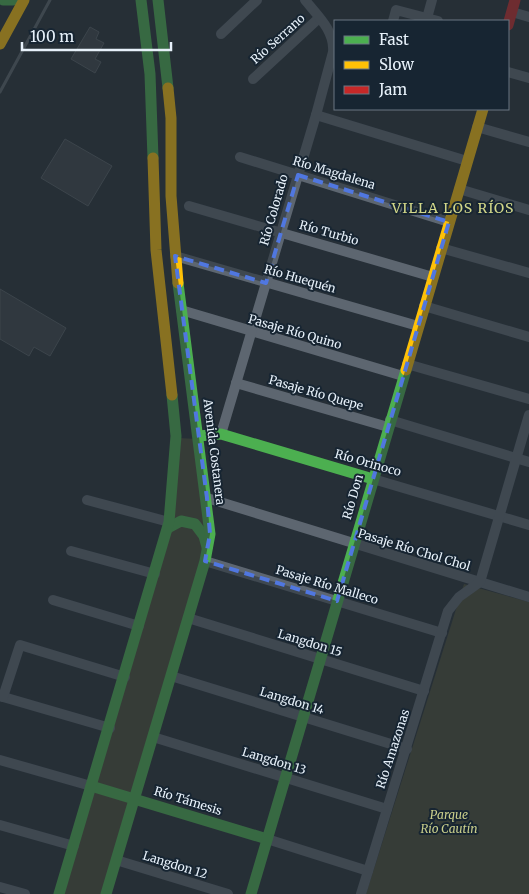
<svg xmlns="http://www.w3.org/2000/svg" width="529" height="894" viewBox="0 0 529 894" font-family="Merriweather,serif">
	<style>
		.green { fill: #494c39 }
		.building { fill: #3c4349; stroke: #565e64 }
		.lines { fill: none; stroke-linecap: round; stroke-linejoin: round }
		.street { stroke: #5d6670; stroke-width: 10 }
		.fast { stroke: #4caf50; stroke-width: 11 }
		.slow { stroke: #ffc107; stroke-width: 11 }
		.jam { stroke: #c62828; stroke-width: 11 }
		.rail { stroke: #5c656c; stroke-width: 3 }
		.marked { fill: none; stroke: #5077e0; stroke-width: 4; stroke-dasharray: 10 6; stroke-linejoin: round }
		.labels { text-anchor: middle; stroke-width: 4; stroke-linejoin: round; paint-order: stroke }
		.street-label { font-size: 12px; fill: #e7f1fa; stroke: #172532 }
		.park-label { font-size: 12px; font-style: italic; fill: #c9ce8b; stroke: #172532 }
		.neighbourhood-label { font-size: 14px; letter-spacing: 1px; fill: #d2d789; stroke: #172532 }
	</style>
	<rect width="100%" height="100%" fill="#262f37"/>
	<g class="green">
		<path d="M178 438 197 439 208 534 103 894H62L172 523Z"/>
		<path d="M464 584 529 602V894H366Z"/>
	</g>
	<g class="building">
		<path d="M90 27 99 32 96 39 104 43 95 59 101 62 95 73 71 59Z"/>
		<path d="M65 139 112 166 88 206 41 178Z"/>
		<path d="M0 289 66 328 50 356 34 347 29 356 0 339Z"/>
	</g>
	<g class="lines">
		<g class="street">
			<path d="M512 12 529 17"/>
			<path d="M427 18 432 0"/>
			<path d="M393 21 396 10 438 21"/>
			<path d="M221 34 257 0"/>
			<path d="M508 72 529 78"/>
			<path d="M253 79 319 18"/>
			<path d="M316 115 467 161"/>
			<path d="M477 127 529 142"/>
			<path d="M240 157 449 222"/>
			<path d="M459 189 529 210"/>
			<path d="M189 206 433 277"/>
			<path d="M441 248 529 273"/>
			<path d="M175 256 418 326"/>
			<path d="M424 306 529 337"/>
			<path d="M181 310 403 376"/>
			<path d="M407 364 529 399"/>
			<path d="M236 383 388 427"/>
			<path d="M390 420 529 462"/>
			<path d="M221 434 316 115 333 52C335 31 317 15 305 0"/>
			<path d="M373 479 529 525"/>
			<path d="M207 498 529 597"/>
			<path d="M87 500 169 522"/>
			<path d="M71 551 155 574"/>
			<path d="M205 561 442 633"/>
			<path d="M53 600 139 626"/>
			<path d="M188 618 424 691"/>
			<path d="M171 676 407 749"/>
			<path d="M0 696 110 728"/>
			<path d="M3 697 20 645 125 677"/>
			<path d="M153 737 387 809"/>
			<path d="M0 760 91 786"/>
			<path d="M0 825 74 846"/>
			<path d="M267 839 368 871"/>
			<path d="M116 860 228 894"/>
			<path d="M0 887 25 894"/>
			<path d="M361 894 448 611 459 597 480 582 529 415"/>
		</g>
		<g class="fast">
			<path d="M3 0H13"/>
			<path d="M141 0 150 74 153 158"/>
			<path d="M158 0 168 88"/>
			<path d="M199 436 221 434 373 479"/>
			<path d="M168 528 181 521 195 524 204 536 207 547"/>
			<path d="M91 786 267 839"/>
			<path d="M59 894 169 522 176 436 172 395"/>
			<path d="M106 894 205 561 210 534 178 283"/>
			<path d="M251 894 406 370"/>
		</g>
		<g class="slow">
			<path d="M0 44 24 0"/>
			<path d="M168 88 171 118V196L178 283"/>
			<path d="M153 158 156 250 172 395"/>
			<path d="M406 370 483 109"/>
		</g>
		<path class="jam" d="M508 25 515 0"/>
		<path class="rail" d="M0 92 50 0"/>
	</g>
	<path d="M0 0H529V894H0ZM298 175 449 222 337 601 205 561 210 534 207 498 175 256 266 283Z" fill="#262f37" fill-opacity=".55" fill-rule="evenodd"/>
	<path class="marked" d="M298 175 449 222 337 601 205 561 210 534 207 498 175 256 266 283Z"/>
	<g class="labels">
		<g class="street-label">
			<text transform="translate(278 39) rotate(-42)" y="4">Río Serrano</text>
			<text transform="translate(334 173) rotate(17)" y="4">Río Magdalena</text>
			<text transform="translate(274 210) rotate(-74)" y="4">Río Colorado</text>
			<text transform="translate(329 233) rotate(16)" y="4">Río Turbio</text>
			<text transform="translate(300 279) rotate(16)" y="4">Río Huequén</text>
			<text transform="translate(295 332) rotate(16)" y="4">Pasaje Río Quino</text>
			<text transform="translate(316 393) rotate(16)" y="4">Pasaje Río Quepe</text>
			<text transform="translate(214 452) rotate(83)" y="4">Avenida Costanera</text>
			<text transform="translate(368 463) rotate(16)" y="4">Río Orinoco</text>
			<text transform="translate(353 497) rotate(-74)" y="4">Río Don</text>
			<text transform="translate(414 550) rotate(17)" y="4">Pasaje Río Chol Chol</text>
			<text transform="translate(327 585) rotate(17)" y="4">Pasaje Río Malleco</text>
			<text transform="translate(310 643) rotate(17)" y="4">Langdon 15</text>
			<text transform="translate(292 701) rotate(17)" y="4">Langdon 14</text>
			<text transform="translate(393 749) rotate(-72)" y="4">Río Amazonas</text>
			<text transform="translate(274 761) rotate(17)" y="4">Langdon 13</text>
			<text transform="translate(188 801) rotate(17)" y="4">Río Támesis</text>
			<text transform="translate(175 865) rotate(17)" y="4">Langdon 12</text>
		</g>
		<g class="park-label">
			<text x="449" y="819">Parque<tspan x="449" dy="14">Río Cautín</tspan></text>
		</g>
		<g class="neighbourhood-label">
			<text x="453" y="213">VILLA LOS RÍOS</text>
		</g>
	</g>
	<rect x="334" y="20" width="175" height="90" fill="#172532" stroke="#6a7782"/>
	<rect x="344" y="36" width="25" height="8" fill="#4caf50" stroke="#6a7782"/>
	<text x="379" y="45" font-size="15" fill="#e7f1fa">Fast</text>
	<rect x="344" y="61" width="25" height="8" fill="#ffc107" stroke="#6a7782"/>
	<text x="379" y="70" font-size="15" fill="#e7f1fa">Slow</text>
	<rect x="344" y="86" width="25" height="8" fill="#c62828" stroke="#6a7782"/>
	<text x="379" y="95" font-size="15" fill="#e7f1fa">Jam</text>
	<path d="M22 42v8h149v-8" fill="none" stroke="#e7f1fa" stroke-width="2.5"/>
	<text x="30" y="42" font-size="15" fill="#e7f1fa" stroke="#172532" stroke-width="4" paint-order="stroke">100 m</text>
</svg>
